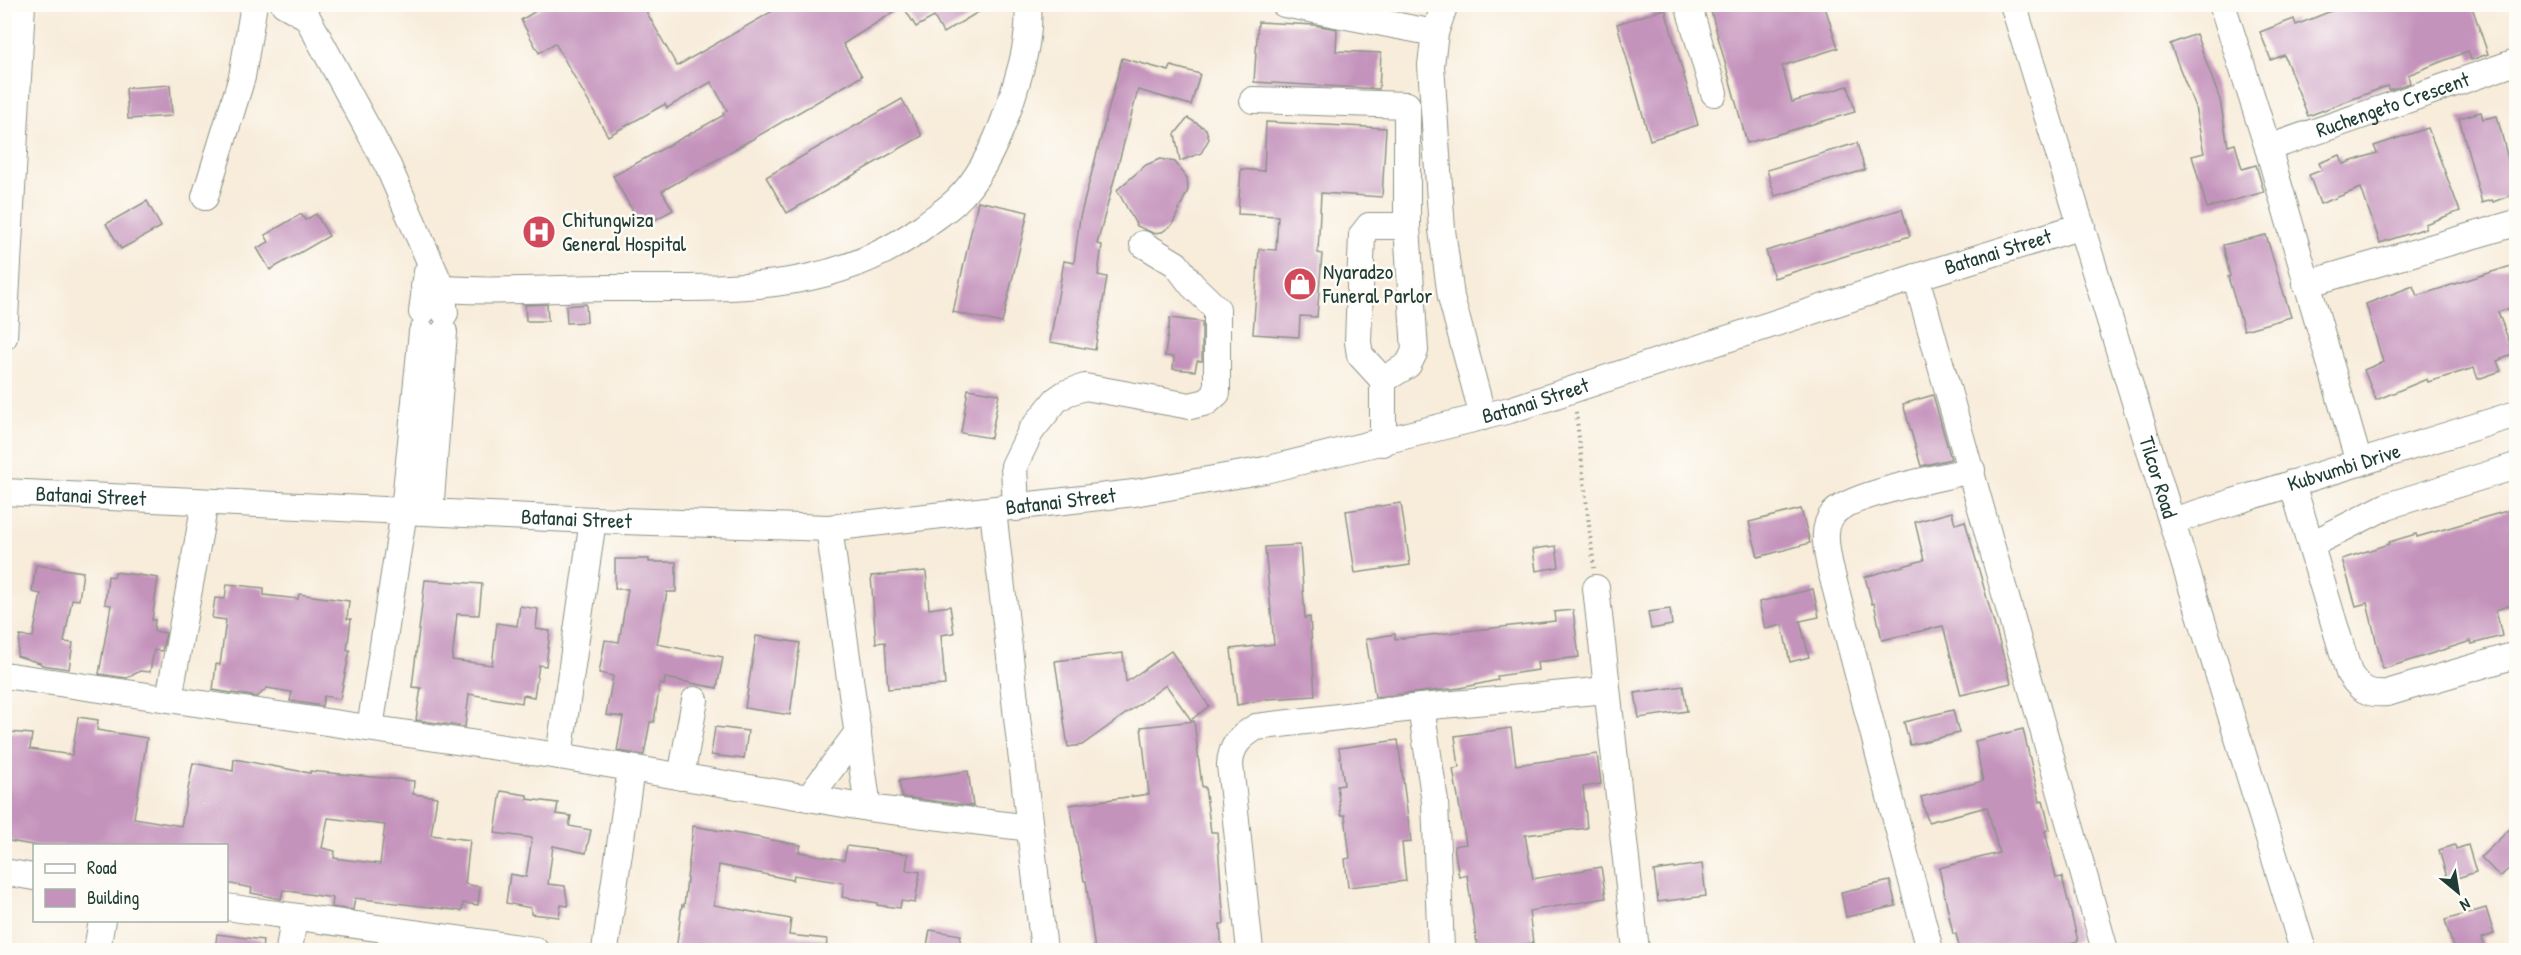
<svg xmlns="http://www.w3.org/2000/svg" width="2521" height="955" viewBox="0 0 2521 955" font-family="'Patrick Hand',sans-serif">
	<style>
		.building { fill: #c493bc; fill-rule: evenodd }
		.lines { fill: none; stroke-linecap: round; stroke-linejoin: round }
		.minor-casing { stroke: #8c9487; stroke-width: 28 }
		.path { stroke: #8c9487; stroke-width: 4; stroke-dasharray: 1.5 4.5; stroke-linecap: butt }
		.minor { stroke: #fff; stroke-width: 26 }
		.labels { text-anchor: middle; stroke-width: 5; stroke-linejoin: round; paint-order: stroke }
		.street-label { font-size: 21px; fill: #1f3d34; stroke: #fdfcf7 }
		.poi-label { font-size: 21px; fill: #1f3d34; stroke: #fdfcf7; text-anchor: start }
	</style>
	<rect width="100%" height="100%" fill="#fdfcf7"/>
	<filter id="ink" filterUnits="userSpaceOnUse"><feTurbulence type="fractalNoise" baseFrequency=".0167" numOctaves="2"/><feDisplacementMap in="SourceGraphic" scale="12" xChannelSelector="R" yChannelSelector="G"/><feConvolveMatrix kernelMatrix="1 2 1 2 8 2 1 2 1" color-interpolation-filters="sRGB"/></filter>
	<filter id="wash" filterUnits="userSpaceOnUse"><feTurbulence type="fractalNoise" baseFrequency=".008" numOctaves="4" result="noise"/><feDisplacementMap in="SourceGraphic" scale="24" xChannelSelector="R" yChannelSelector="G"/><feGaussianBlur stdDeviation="1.35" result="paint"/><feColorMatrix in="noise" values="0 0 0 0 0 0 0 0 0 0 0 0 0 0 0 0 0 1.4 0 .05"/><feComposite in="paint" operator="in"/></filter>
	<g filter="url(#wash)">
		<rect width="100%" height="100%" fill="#f8ecda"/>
		<g id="blocks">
			<g class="building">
				<path d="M547 4H642L677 66 785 4H992L943 33 934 17 916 27 903 6 843 44 862 76 662 191 673 210 642 227 613 176 724 115 723 113 727 110 711 82 667 108 665 104 608 136 555 43 539 53 521 20Z"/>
				<path d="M1709 4H1824L1838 48 1782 66 1792 102 1848 86 1855 112 1747 143Z"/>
				<path d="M2349 4H2471L2488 54 2471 60 2468 51 2408 75 2410 83 2389 90 2387 86 2308 116 2284 55 2271 60 2260 32 2294 19 2296 25Z"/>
				<path d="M1665 9 1698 125 1650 140 1617 24Z"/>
				<path d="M1258 22 1314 25 1337 29 1336 51 1381 53 1379 89 1254 82Z"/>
				<path d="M2196 34 2220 100 2228 146 2235 144 2242 169 2256 165 2264 192 2207 208 2192 156 2204 153 2195 107 2170 44Z"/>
				<path d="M1122 58 1169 71 1171 66 1200 74 1191 105 1138 90 1097 244 1102 245 1098 275 1107 277 1095 350 1050 342 1064 261 1074 263 1080 217Z"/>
				<path d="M170 85 172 116 128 119 126 88Z"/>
				<path d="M902 99 922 136 787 213 766 177Z"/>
				<path d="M2481 112 2483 119 2497 116 2510 167 2513 166 2517 175V193L2493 202 2492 200 2482 203 2459 118Z"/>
				<path d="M1188 118 1206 129 1209 139 1201 153 1180 161 1175 134Z"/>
				<path d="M1266 122 1386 128 1382 197 1321 193 1318 253 1322 254 1317 317 1300 316 1299 337 1253 334 1259 249 1276 250 1278 216 1238 214 1241 169 1264 171Z"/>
				<path d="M2428 128 2460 211 2425 224 2426 228 2380 243 2361 188 2320 204 2309 175 2322 170 2319 163 2340 155 2343 164 2377 153 2374 146Z"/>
				<path d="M1857 143 1865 170 1775 196 1767 170Z"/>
				<path d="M1160 159 1175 162 1187 178 1188 190 1172 225 1162 232 1153 233 1137 226 1117 190 1146 165Z"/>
				<path d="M147 201 161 227 121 249 106 224Z"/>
				<path d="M978 201 1028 212 1002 323 953 312Z"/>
				<path d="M1902 209 1910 236 1774 278 1766 251Z"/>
				<path d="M301 214 305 220 316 214 329 236 270 270 257 248 269 242 265 235Z"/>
				<path d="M2266 235 2291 317 2244 330 2228 277 2230 276 2223 245Z"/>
				<path d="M2517 264V306L2498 312 2514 354 2497 361 2501 371 2478 379 2474 368 2428 382 2427 379 2376 400 2364 370 2383 362 2366 304 2413 286 2417 296Z"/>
				<path d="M547 304 548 321H526L525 305Z"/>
				<path d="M586 304 587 322 567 323 566 306Z"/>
				<path d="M1170 318 1202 322V361H1197L1195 371 1173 369 1174 357 1165 356Z"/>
				<path d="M968 389 999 394 991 438 961 433Z"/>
				<path d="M1933 395 1951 459 1921 466 1903 404Z"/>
				<path d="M1401 503 1410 565 1355 573 1346 511Z"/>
				<path d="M2517 508V603L2496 610 2502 636 2472 644 2471 641 2383 669 2367 603 2356 606 2342 559 2389 544V542L2416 534 2417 537Z"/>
				<path d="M1801 509 1810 543 1758 557 1749 522Z"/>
				<path d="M1952 512 1955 524 1965 521 2011 683 1961 695 1943 626 1882 640 1874 603 1872 604 1865 577 1924 560 1915 522Z"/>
				<path d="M1300 545 1305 618 1310 617 1315 696 1266 699 1237 705 1231 649 1274 644 1265 547Z"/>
				<path d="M1556 546 1559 567 1536 571 1533 549Z"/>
				<path d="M615 559H649V562H676V592H667L657 644 723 657 717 688 665 678 664 685 660 684 654 722H650L644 755 617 751 623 717 606 715 613 676 599 673 605 640 619 642 628 589H615Z"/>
				<path d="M36 565 83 572 79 600 72 599 64 642 73 643 69 669 42 665 40 663 17 656 20 636 33 637 41 594 32 592Z"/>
				<path d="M926 571 929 609 950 606 954 633 941 635 945 685 888 689 885 642 876 643 871 576Z"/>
				<path d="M115 572 158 578 152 620H155L154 631 166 633 162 651 154 650 150 672 140 671 127 678 99 674 111 605 105 604 108 576 114 577Z"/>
				<path d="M425 580 482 584 479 615 457 614 452 660 492 665 497 623 517 626 520 606 538 609 536 629 550 631 546 666 539 665 534 697 523 695 522 703 469 694 465 727 416 720 421 688 412 687Z"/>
				<path d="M227 584 264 588V595L298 599 299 594 349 601 347 619H351L347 650H350L340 699 324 696 322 706 290 701 292 692 267 688 257 697 213 690 216 664 220 665 226 620 212 618 215 598 225 599Z"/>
				<path d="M1813 589 1819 617 1800 621 1809 657 1790 662 1782 625 1765 629 1759 602Z"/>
				<path d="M1670 609 1672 625 1651 629 1648 612Z"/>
				<path d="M1573 610 1579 657 1537 662 1538 670 1497 676 1498 680 1460 688 1375 697 1366 639 1395 634V639L1555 621 1554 612Z"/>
				<path d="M756 636 800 643 790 715 745 708Z"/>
				<path d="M1171 651 1209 706 1191 720 1166 685 1082 745 1068 747 1055 661 1123 653 1126 682Z"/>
				<path d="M1683 686 1687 711 1639 718 1635 693Z"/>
				<path d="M1953 710 1959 733 1910 745 1904 722Z"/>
				<path d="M78 717 98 720 97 730 147 738 134 818 181 826 193 763 233 771 234 759 310 773V771L414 781 413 794 437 797 431 835 470 840 465 884 480 887 478 905 463 903 462 911 355 898 353 910 332 907 333 898 283 890 281 899 251 893 252 888 226 883V846H38L4 840V776L9 732 32 734 30 749 72 755ZM328 818 385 825 380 864 334 858 335 851 322 848Z"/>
				<path d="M1194 721 1202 787H1205L1211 832H1217L1224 924H1220L1222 951H1095L1086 881H1084L1070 805 1149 794 1141 727Z"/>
				<path d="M715 727 748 731 744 759 711 755Z"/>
				<path d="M1511 728 1516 765 1597 754 1601 784 1583 787 1587 828 1525 835 1533 879 1601 867 1606 898 1529 911 1533 943 1478 951 1467 875 1459 877 1454 846 1466 844 1453 769 1459 768 1455 736Z"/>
				<path d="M2023 729 2040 802 2043 801 2050 829 2045 831 2056 878 2062 877 2078 941 2040 951H1960L1956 934H1953L1939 868 1999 853 1987 807 1928 822 1921 797 1983 781 1975 741Z"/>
				<path d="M1398 740 1411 842 1402 843 1406 881 1348 887 1345 859 1350 858 1345 815H1341L1337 786 1344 785 1339 748Z"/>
				<path d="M968 771 973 806 902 797 899 781Z"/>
				<path d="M501 791 527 795V799L558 803 556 814 571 816 569 826 591 830 586 853 553 846 548 884 565 886 568 906 561 905 559 917 531 914V908L506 903 510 874 526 877 532 838 495 833Z"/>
				<path d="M2517 822V861L2500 877 2481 857Z"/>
				<path d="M693 826 801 845 799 852 844 860 847 846 908 854 906 870 920 872 915 903 901 901 900 908 877 905V903L842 897 844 883 794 875 793 880 719 865 714 905 791 919 789 935 827 939 826 951H676L682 905 684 906Z"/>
				<path d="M2455 845 2456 849 2468 845 2476 872 2448 881 2439 850Z"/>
				<path d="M1702 864 1706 896 1658 902 1654 871Z"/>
				<path d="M1890 881 1896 906 1846 917 1841 892Z"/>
				<path d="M2486 908 2494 934 2482 938 2486 951H2454L2445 920Z"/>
				<path d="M930 930 961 935 958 951H926Z"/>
				<path d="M217 934 263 940 262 951H215Z"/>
			</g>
		</g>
	</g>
	<g filter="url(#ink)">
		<use href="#blocks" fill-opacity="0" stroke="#8c9487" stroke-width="1.5"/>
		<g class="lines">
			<defs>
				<g id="minor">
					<path d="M284 4 307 17 388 166 442 289 445 313"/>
					<path d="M1284 4 1435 33 1445 4"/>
					<path d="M1688 4 1714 93"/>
					<path id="s1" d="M2013 4 2303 950"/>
					<path d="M2222 4 2268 148 2359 463"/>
					<path d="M1435 33 1431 65 1442 230 1451 297 1483 417"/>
					<path d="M1253 100 1407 105V226L1415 351 1408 365 1383 380V443"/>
					<path id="s2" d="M2268 148 2516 62"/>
					<path d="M205 197 242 77 254 4"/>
					<path d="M1916 277 2105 950"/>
					<path d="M2306 284 2516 223"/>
					<path d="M424 287C485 294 549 288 610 288 722 287 830 297 924 226 935 217 947 210 956 201 981 178 997 141 1008 110 1019 76 1031 41 1028 4"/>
					<path d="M422 312 427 272"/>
					<path d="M4 337 22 4"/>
					<path d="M1383 380 1360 355 1358 342 1362 235 1369 226H1407"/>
					<path d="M2292 483 2349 673C2359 689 2368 695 2387 693L2516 655"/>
					<path id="s3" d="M4 492 593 520 829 528 1134 493 1265 470 1510 410 1916 277 2082 226"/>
					<path d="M1016 508 1014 466 1031 431 1056 400 1066 393 1085 387 1190 406 1207 402 1217 393V309L1192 285 1176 264 1143 244"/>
					<path d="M993 511 1044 950"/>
					<path d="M430 512 444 332"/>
					<path id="s4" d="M2172 521 2516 414"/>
					<path d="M829 528 868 808"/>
					<path d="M2312 544 2387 506 2516 466"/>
					<path d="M1596 588 1636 950"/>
					<path d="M4 675 559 756 868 808 1030 828"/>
					<path d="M169 698 205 503"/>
					<path d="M1421 707 1435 802 1441 950"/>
					<path d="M370 728 404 511 422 332"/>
					<path d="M559 756 593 520"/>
					<path d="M681 777 695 700"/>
					<path d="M809 798 858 732"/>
					<path d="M4 872 34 877"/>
					<path d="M226 907 535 950"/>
					<path d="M97 950 102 920"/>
					<path d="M289 950 294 918"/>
					<path d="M605 950 631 769"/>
					<path d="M1250 950 1230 765C1231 745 1240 737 1256 727L1421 707 1607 690"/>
					<path d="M1930 950 1830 567C1827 551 1821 528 1833 514 1848 494 1944 477 1972 470"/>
				</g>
			</defs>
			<use href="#minor" class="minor-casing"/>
			<path class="path" d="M1576 412 1594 568"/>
			<use href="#minor" class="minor"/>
		</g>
	</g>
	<defs>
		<symbol id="hospital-disc" viewBox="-11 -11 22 22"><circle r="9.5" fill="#d1495b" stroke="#fdfcf7"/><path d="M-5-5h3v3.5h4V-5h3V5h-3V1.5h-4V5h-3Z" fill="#fff"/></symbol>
		<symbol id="shop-disc" viewBox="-11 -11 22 22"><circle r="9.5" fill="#d1495b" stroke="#fdfcf7"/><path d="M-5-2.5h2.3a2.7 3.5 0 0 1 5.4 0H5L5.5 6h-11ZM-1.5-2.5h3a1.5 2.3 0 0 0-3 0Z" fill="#fff"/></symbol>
	</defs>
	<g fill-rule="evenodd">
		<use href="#hospital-disc" x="520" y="213" width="38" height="38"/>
		<use href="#shop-disc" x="1281" y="265" width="38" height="38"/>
	</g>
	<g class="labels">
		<g class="street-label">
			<text dy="7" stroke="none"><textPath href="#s2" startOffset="132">Ruchengeto Crescent</textPath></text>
			<text dy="7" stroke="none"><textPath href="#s3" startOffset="2031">Batanai Street</textPath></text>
			<text dy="7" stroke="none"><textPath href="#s3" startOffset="1545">Batanai Street</textPath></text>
			<text dy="7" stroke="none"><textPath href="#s4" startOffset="180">Kubvumbi Drive</textPath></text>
			<text dy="7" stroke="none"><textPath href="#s1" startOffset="495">Tilcor Road</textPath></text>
			<text dy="7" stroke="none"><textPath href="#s3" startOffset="87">Batanai Street</textPath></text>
			<text dy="7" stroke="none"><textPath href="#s3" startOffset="1059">Batanai Street</textPath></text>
			<text dy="7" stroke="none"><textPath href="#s3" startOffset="573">Batanai Street</textPath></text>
		</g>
		<g class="poi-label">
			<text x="562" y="227">Chitungwiza<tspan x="562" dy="24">General Hospital</tspan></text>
			<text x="1323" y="279">Nyaradzo<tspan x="1323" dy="24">Funeral Parlor</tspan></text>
		</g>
	</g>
	<rect width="2521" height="955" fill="none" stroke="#fdfcf7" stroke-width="24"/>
	<rect x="33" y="844" width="195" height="78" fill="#fdfcf7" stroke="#a4b0a9" stroke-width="1.5"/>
	<rect x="45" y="864" width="30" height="9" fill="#ffffff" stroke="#a4b0a9" stroke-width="1.5"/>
	<text x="87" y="874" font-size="18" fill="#1f3d34">Road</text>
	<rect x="45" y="889" width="30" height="18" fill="#c493bc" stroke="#a4b0a9" stroke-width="1.5"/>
	<text x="87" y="904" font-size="18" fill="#1f3d34">Building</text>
	<g transform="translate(2458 892) rotate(150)" stroke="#fdfcf7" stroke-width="4.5" paint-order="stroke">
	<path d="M0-4.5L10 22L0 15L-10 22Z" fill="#1f3d34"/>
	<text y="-9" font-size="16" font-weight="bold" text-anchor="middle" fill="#1f3d34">N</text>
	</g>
</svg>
